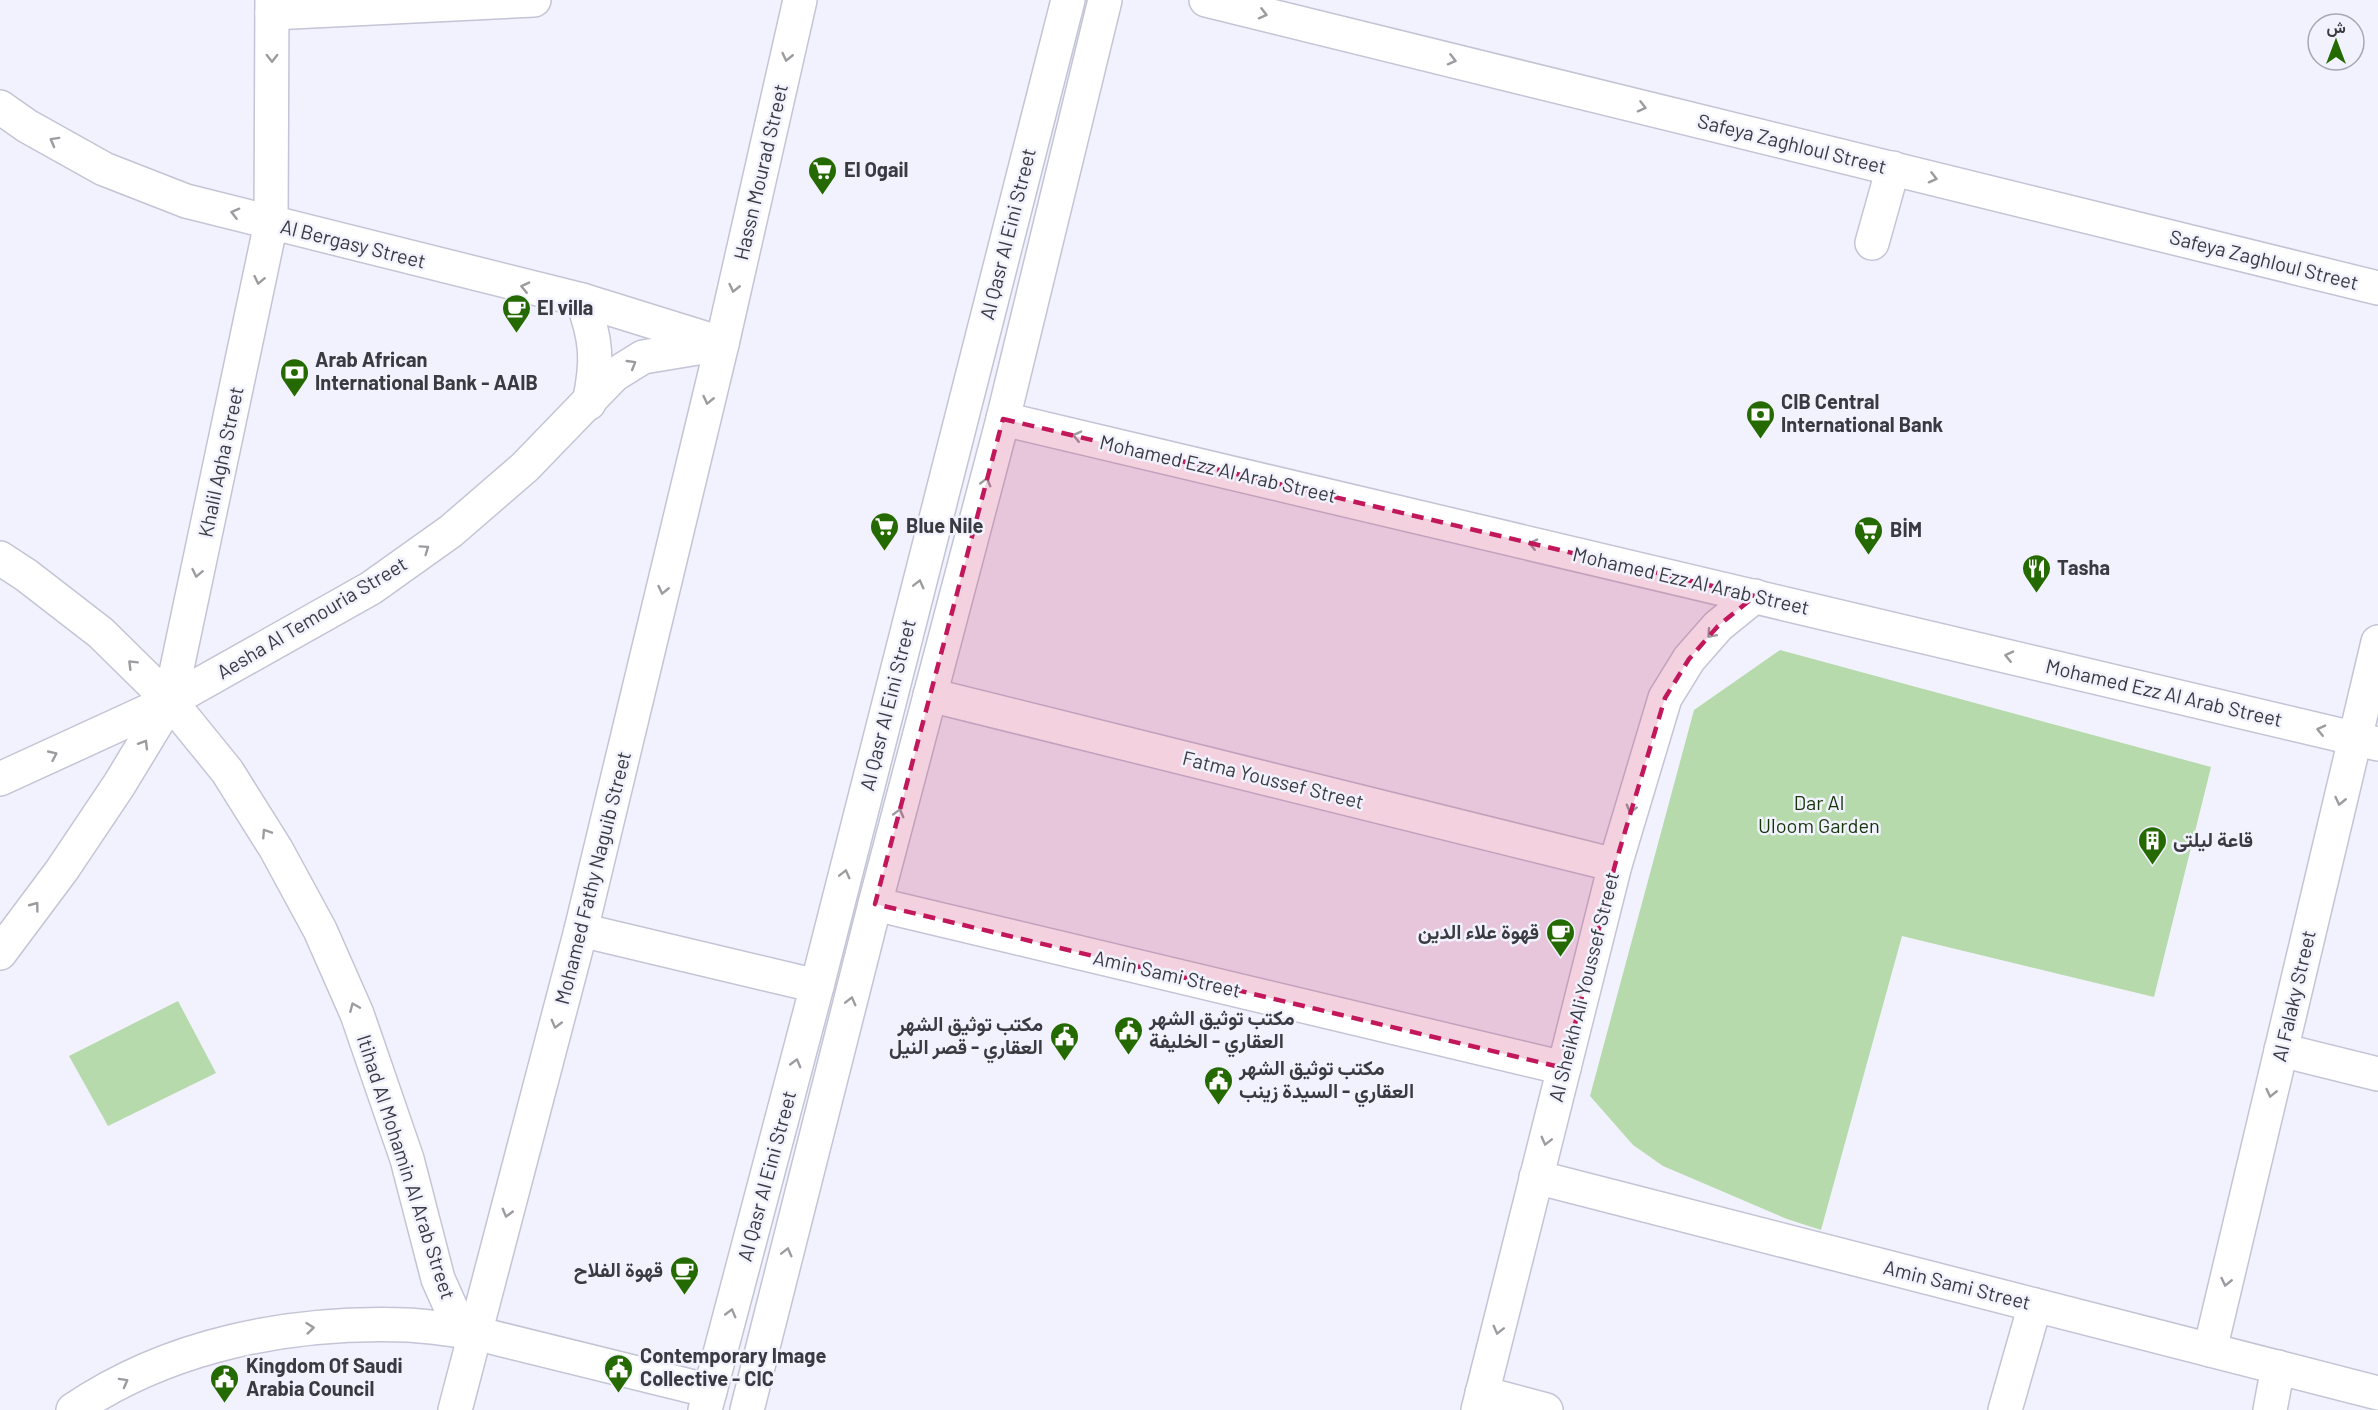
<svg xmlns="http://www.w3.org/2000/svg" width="2378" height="1410" viewBox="0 0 2378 1410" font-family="Barlow,Vazirmatn,sans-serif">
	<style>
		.green { fill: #b6daab }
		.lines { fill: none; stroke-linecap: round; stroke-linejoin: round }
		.minor-casing { stroke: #c3c4d5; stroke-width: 36 }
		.major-casing { stroke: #c3c4d5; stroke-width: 36 }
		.highway-casing { stroke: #c3c4d5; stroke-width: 36 }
		.minor { stroke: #fff; stroke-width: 33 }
		.major { stroke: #fff; stroke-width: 33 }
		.highway { stroke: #fff; stroke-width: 33 }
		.oneway { stroke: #9c9ca0 }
		.marked { fill: #c2185b; fill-opacity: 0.2; stroke: #c2185b; stroke-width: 4.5; stroke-dasharray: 12 8; stroke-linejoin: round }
		.labels { text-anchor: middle; stroke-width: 5; stroke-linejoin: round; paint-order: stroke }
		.street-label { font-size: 20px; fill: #3a3a41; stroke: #f1f2fd }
		.poi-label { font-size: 20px; font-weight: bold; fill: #3a3a41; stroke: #f1f2fd; text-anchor: start }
		.park-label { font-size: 20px; fill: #153509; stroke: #f1f2fd }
	</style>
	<rect width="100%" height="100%" fill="#f1f2fd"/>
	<g class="green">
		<path d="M1780 650 2211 767 2154 997 1902 936 1821 1230 1787 1219 1663 1166 1633 1145 1590 1096 1694 710Z"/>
		<path d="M178 1001 216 1073 108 1126 69 1056Z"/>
	</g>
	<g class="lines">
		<defs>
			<g id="minor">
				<path d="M1206 0 2378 288"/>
				<path d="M272 13 534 0"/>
				<path d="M0 107 27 126 104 169 186 201 582 300 717 342"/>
				<path d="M1872 243 1893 168"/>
				<path d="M582 300C597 340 598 362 589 403"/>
				<path d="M0 558 26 575 101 633 170 701 227 771 276 849 320 930 357 1014 407 1159 438 1279 455 1317 475 1333 710 1391"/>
				<path d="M930 695 1615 865"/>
				<path d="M0 779 170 701 371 588 451 531 525 467 614 375 643 357 722 344"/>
				<path d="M875 904 1564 1068"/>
				<path d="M581 930 817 986"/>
				<path d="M0 953 62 870 119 785 170 701 271 223 272 0"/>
				<path d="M2281 1050 2378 1074"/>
				<path d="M1536 1177 2378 1393"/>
				<path d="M2210 1350 2378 642"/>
				<path d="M1482 1393 1546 1410"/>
				<path d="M73 1410C170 1344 291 1321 407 1325 430 1326 453 1330 475 1333"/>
				<path d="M455 1410 581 930 722 344 800 0"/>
				<path d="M1478 1410 1615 865 1665 698 1689 659 1718 626 1755 596"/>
				<path d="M2005 1410 2035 1305"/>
				<path d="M2270 1410 2278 1367"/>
			</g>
			<path id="major" d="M1003 419 2378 744"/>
			<g id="highway">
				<path d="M705 1410 817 986 1068 0"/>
				<path d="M747 1410 875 904 1003 419 1105 0"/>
			</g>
		</defs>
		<use href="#minor" class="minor-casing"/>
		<use href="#major" class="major-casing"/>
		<use href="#highway" class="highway-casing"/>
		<use href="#minor" class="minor"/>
		<use href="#major" class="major"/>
		<use href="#highway" class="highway"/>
	</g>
	<defs><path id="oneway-chevron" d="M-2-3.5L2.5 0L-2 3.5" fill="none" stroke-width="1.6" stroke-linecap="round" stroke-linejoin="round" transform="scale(1.5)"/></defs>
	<g class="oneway">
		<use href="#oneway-chevron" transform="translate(1263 14) rotate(14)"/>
		<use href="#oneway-chevron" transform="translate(787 57) rotate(103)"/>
		<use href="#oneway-chevron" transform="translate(272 58) rotate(90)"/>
		<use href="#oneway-chevron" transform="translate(1452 60) rotate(14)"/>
		<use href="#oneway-chevron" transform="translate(1642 107) rotate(14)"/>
		<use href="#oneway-chevron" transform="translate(54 141) rotate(-151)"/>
		<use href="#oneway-chevron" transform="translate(1933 178) rotate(14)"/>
		<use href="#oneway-chevron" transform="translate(235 213) rotate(-166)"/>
		<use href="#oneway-chevron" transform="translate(259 280) rotate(102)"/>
		<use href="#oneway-chevron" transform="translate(525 287) rotate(-167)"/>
		<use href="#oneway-chevron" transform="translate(734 288) rotate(103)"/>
		<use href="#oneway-chevron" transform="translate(632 364) rotate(-31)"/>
		<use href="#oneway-chevron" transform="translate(708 400) rotate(103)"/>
		<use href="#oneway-chevron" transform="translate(1077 436) rotate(-167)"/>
		<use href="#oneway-chevron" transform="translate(986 482) rotate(-75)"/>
		<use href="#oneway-chevron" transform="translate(1533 544) rotate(-167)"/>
		<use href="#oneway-chevron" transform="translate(425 549) rotate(-35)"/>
		<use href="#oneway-chevron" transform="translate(197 573) rotate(102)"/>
		<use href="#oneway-chevron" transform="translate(919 584) rotate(-76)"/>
		<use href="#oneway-chevron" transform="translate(663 590) rotate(103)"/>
		<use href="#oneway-chevron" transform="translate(1711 634) rotate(131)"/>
		<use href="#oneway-chevron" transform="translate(2009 656) rotate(-167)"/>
		<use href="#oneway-chevron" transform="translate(132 664) rotate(-135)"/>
		<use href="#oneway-chevron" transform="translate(2321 730) rotate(-167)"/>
		<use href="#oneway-chevron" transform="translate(144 744) rotate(-59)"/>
		<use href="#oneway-chevron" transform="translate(53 755) rotate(-25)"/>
		<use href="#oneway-chevron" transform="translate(2340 801) rotate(103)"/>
		<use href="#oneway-chevron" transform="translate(1631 809) rotate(106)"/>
		<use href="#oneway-chevron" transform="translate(899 813) rotate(-75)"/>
		<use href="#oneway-chevron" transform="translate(266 833) rotate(-123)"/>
		<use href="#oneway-chevron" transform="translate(845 874) rotate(-76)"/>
		<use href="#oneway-chevron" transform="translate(35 906) rotate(-53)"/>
		<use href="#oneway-chevron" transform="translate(851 1001) rotate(-76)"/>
		<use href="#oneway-chevron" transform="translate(354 1007) rotate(-113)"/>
		<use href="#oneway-chevron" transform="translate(556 1024) rotate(105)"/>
		<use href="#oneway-chevron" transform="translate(796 1063) rotate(-75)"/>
		<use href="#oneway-chevron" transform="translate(2271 1093) rotate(103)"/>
		<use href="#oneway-chevron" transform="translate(1546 1141) rotate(104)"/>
		<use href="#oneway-chevron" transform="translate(507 1213) rotate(105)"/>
		<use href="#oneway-chevron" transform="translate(787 1252) rotate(-76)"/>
		<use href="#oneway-chevron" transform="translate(2226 1282) rotate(103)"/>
		<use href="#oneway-chevron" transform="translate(731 1313) rotate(-75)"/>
		<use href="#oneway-chevron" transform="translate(310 1328) rotate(-6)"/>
		<use href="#oneway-chevron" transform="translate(1498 1330) rotate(104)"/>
		<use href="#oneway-chevron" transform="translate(124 1382) rotate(-29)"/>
	</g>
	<path class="marked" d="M1003 419 1755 596 1718 626 1689 659 1665 698 1615 865 1564 1068 875 904Z"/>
	<defs>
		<symbol id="supermarket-pin" viewBox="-11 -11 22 30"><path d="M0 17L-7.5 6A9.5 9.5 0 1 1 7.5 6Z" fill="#256a01" stroke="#f1f2fd"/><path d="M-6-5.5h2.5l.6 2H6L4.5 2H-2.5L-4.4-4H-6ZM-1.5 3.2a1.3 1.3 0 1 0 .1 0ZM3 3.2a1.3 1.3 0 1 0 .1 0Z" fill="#fff"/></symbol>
		<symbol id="cafe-pin" viewBox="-11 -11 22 30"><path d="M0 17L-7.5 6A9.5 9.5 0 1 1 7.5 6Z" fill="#256a01" stroke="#f1f2fd"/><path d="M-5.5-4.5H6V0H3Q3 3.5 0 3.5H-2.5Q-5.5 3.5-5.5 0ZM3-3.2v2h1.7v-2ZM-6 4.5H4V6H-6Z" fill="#fff"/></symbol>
		<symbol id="bank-pin" viewBox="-11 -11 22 30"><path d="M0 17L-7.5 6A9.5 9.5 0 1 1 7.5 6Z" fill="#256a01" stroke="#f1f2fd"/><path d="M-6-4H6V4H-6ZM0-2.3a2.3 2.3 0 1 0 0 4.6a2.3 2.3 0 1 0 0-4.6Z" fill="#fff"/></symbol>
		<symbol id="restaurant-pin" viewBox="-11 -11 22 30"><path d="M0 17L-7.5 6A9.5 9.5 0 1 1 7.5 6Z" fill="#256a01" stroke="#f1f2fd"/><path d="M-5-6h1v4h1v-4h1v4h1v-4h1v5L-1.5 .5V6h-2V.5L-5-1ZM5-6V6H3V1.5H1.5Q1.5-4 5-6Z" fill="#fff"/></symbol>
		<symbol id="building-pin" viewBox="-11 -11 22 30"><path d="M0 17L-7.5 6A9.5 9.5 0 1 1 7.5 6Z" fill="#256a01" stroke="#f1f2fd"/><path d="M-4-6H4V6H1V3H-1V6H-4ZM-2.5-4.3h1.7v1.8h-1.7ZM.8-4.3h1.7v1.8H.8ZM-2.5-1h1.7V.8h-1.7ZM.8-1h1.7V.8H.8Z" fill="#fff"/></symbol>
		<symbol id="civic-pin" viewBox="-11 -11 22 30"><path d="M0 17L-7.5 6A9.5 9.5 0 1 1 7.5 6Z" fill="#256a01" stroke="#f1f2fd"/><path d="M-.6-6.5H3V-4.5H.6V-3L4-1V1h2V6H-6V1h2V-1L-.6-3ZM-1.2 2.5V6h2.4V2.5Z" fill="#fff"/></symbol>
	</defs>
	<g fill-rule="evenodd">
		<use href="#supermarket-pin" x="806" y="154" width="33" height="45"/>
		<use href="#cafe-pin" x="500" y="292" width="33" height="45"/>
		<use href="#bank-pin" x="278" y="356" width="33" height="45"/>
		<use href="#bank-pin" x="1744" y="398" width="33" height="45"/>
		<use href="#supermarket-pin" x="868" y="510" width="33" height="45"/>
		<use href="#supermarket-pin" x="1852" y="514" width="33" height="45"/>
		<use href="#restaurant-pin" x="2020" y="552" width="33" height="45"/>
		<use href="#building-pin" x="2136" y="824" width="33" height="45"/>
		<use href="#cafe-pin" x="1544" y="916" width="33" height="45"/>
		<use href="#civic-pin" x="1112" y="1014" width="33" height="45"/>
		<use href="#civic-pin" x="1048" y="1020" width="33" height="45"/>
		<use href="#civic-pin" x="1202" y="1064" width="33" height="45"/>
		<use href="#cafe-pin" x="668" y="1254" width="33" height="45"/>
		<use href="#civic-pin" x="602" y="1352" width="33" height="45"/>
		<use href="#civic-pin" x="208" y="1362" width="33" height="45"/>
	</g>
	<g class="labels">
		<g class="street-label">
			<text transform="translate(1792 144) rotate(14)" y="7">Safeya Zaghloul Street</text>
			<text transform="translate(761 172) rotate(-77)" y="7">Hassn Mourad Street</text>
			<text transform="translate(1008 234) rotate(-76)" y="7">Al Qasr Al Eini Street</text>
			<text transform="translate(353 244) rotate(14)" y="7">Al Bergasy Street</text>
			<text transform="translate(2264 260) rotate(14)" y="7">Safeya Zaghloul Street</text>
			<text transform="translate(221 462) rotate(-78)" y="7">Khalil Agha Street</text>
			<text transform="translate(1218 469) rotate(13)" y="7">Mohamed Ezz Al Arab Street</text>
			<text transform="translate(1691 581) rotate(13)" y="7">Mohamed Ezz Al Arab Street</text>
			<text transform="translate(312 618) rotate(-31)" y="7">Aesha Al Temouria Street</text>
			<text transform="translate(2164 693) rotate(13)" y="7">Mohamed Ezz Al Arab Street</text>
			<text transform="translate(888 705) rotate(-76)" y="7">Al Qasr Al Eini Street</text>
			<text transform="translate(1273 780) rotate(14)" y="7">Fatma Youssef Street</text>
			<text transform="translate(593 878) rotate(-76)" y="7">Mohamed Fathy Naguib Street</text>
			<text transform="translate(1167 974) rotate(13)" y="7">Amin Sami Street</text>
			<text transform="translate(1584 987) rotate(-76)" y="7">Al Sheikh Ali Youssef Street</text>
			<text transform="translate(2294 996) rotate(-77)" y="7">Al Falaky Street</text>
			<text transform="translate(406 1167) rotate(72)" y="7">Itihad Al Mohamin Al Arab Street</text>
			<text transform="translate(767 1176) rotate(-75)" y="7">Al Qasr Al Eini Street</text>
			<text transform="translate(1957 1285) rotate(14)" y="7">Amin Sami Street</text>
		</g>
		<g class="poi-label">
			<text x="844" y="177">El Ogail</text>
			<text x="537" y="315">El villa</text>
			<text x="315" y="367">Arab African<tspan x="315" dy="23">International Bank - AAIB</tspan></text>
			<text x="1781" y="409">CIB Central<tspan x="1781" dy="23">International Bank</tspan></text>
			<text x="906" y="533">Blue Nile</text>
			<text x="1890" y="537">BİM</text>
			<text x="2057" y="575">Tasha</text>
			<text x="2173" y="847">قاعة ليلتى</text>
			<text x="1539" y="939" text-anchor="end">قهوة علاء الدين</text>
			<text x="1149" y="1025">مكتب توثيق الشهر<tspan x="1149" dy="23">العقاري - الخليفة</tspan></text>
			<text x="1043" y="1031" text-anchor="end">مكتب توثيق الشهر<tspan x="1043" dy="23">العقاري - قصر النيل</tspan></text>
			<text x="1239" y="1075">مكتب توثيق الشهر<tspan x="1239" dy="23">العقاري - السيدة زينب</tspan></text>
			<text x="663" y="1277" text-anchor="end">قهوة الفلاح</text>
			<text x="640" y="1363">Contemporary Image<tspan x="640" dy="23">Collective - CIC</tspan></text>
			<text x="246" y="1373">Kingdom Of Saudi<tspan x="246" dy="23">Arabia Council</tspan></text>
		</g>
		<g class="park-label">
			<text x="1819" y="810">Dar Al<tspan x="1819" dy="23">Uloom Garden</tspan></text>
		</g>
	</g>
	<g transform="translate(2336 42)"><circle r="28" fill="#f1f2fd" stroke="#a8a8b2" stroke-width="1.5"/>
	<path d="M0-4.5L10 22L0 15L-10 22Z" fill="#256a01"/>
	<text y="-9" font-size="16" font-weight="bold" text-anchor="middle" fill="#3a3a41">ش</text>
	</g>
</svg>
